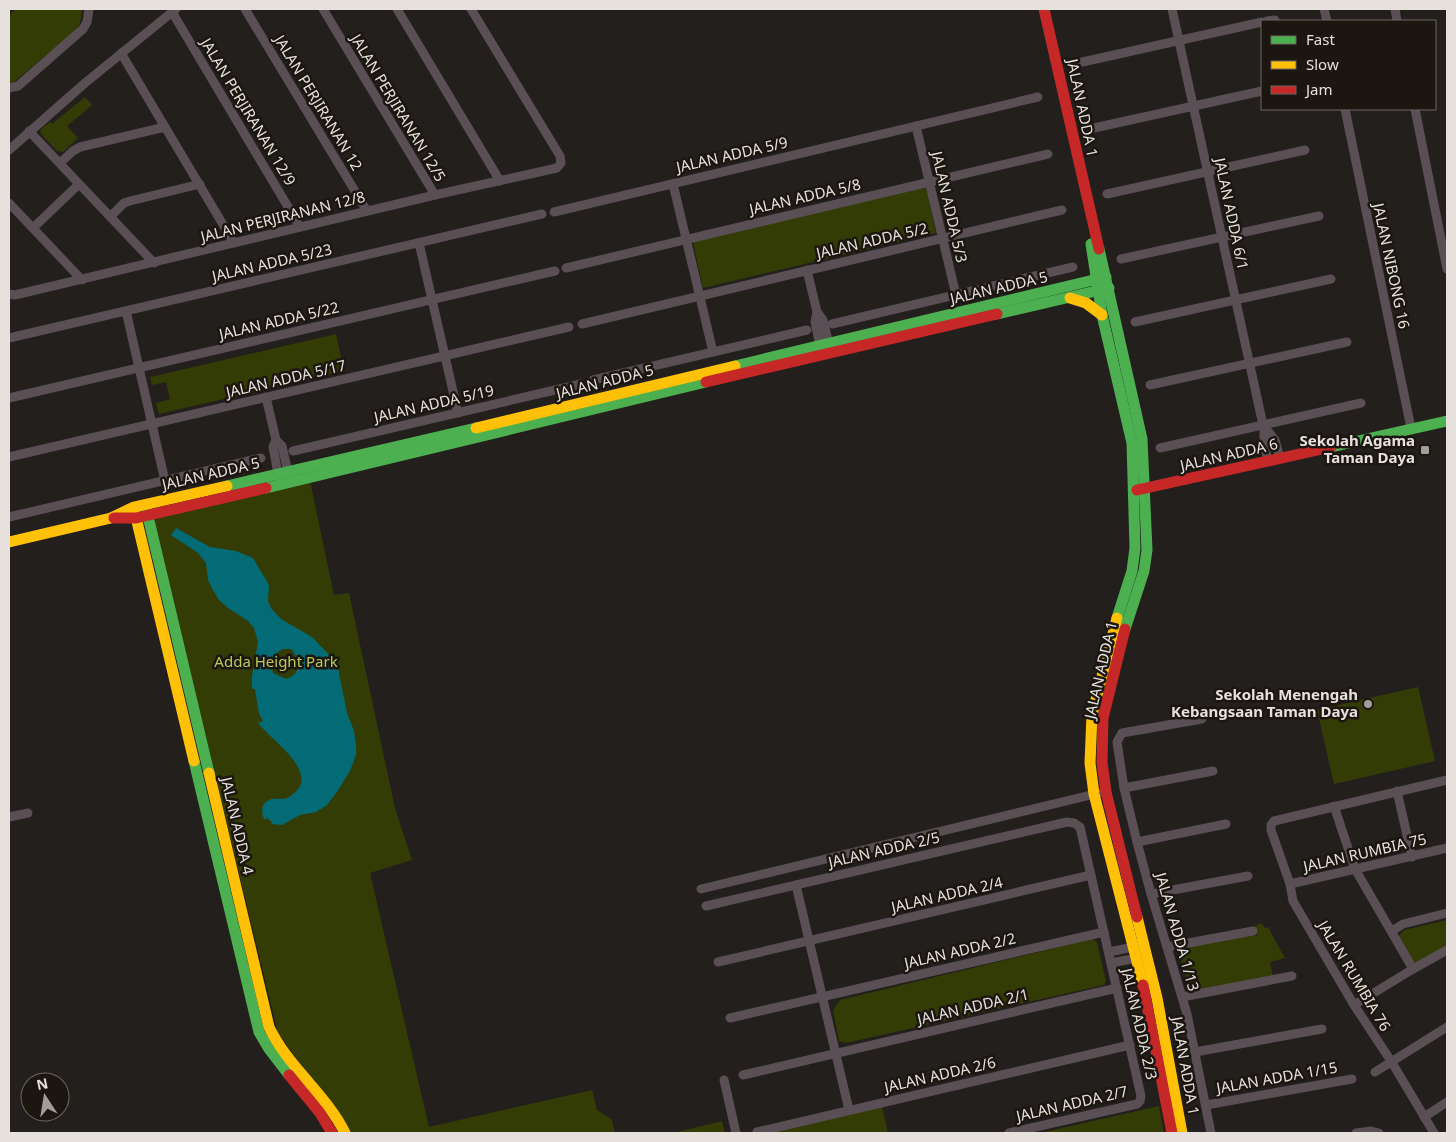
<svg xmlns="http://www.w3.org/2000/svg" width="1456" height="1142" viewBox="0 0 1456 1142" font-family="'Noto Sans',sans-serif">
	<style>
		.green { fill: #343c06 }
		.water { fill: #036b75; fill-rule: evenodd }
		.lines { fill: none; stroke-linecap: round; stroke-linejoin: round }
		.street { stroke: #594f55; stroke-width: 9 }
		.fast { stroke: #4caf50; stroke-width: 11 }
		.slow { stroke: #ffc107; stroke-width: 11 }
		.jam { stroke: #c62828; stroke-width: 11 }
		.poi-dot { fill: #a29d99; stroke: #1c1610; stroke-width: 2 }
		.labels { text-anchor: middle; stroke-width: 5; stroke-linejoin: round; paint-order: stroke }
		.street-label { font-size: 15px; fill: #e6e1dd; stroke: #1c1610 }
		.poi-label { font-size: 15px; font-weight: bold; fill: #e6e1dd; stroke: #1c1610; text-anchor: end }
		.park-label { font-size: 15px; fill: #b7cc5d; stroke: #1c1610 }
	</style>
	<rect width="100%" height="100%" fill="#231f1c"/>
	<g class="green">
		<path d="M16 9H82L80 24 76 30 14 82 9 84V15Z"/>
		<path d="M85 97 92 105 67 126 78 138 63 152 57 151 40 133 41 129 50 122 52 124Z"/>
		<path d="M926 187 936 233 703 288 693 242Z"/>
		<path d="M336 334 344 371 159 414 156 403 170 399 166 382 152 385 150 377Z"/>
		<path d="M310 481 334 595 349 593 395 808 412 860 370 873 429 1127 592 1090 597 1110 612 1120 615 1133H351L278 1033 154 524 158 515Z"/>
		<path d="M1418 687 1435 761 1334 784 1317 710Z"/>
		<path d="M1447 920V946L1418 963 1412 962 1398 937 1404 930Z"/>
		<path d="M1261 923 1265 928 1268 927 1285 958 1270 962 1273 978 1190 994 1179 951 1182 948 1257 935 1255 926Z"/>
		<path d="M1092 939 1097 942 1106 981 1104 985 846 1043 839 1041 833 1010 840 1000Z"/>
		<path d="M1159 1106 1164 1133H1040Z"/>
		<path d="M882 1107 888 1133H768Z"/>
		<path d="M722 1121 725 1133H673Z"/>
	</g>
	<path class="water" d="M176 528 210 547 236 551 253 558 268 583 269 587 268 601 271 608 281 619 312 637 337 663 347 713 354 731 356 745V755L350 771 337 792 327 805 316 812 300 815 282 825 271 824 272 822 267 818 265 820C260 813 261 801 272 799 277 798 282 800 287 798 291 796 296 792 299 788 312 766 269 738 258 723L263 721 259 714 255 689H252V676L258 642 254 628 248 621 228 608 219 600 213 590 208 580 206 563 198 553 171 535ZM283 649H291C301 661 302 673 286 679L273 673C269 662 273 654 283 649Z"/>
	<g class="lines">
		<g class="street">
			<path d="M245 9 367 211"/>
			<path d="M323 9 435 195"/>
			<path d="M397 9 500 181"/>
			<path d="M1172 9 1263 425 1275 440 1280 458"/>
			<path d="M1324 9 1327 21"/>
			<path d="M1395 9 1397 21"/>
			<path d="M172 12 300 227"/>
			<path d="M1267 21 1275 20"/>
			<path d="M121 53 234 243"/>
			<path d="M1078 63 1262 22"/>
			<path d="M9 88 18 86 83 29 87 22 89 9"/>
			<path d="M1345 109 1411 428"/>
			<path d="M1415 109 1447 269"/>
			<path d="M916 126 956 295"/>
			<path d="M1094 128 1262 91"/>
			<path d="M29 131 154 263"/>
			<path d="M9 150 85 83 176 9"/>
			<path d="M60 163 73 151 80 147 165 127"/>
			<path d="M673 184 713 352"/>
			<path d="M1107 194 1305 150"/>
			<path d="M9 203 82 280"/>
			<path d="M554 212 1038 97"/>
			<path d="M111 216 124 203 130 201 200 184"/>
			<path d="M33 228 79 184"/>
			<path d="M419 243 458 413"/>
			<path d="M1121 259 1319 216"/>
			<path d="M566 268 1048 154"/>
			<path d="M807 270 817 312 823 320 830 348"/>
			<path d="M9 294 15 295 435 195 557 168 561 163 560 156 471 9"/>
			<path d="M126 311 165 481"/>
			<path d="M817 312 815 322 821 351"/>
			<path d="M1135 322 1331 279"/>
			<path d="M582 324 1062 210"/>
			<path d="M832 324 1073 267"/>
			<path d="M9 338 542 214"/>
			<path d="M593 380 807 330"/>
			<path d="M1150 385 1347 342"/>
			<path d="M266 397 276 440"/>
			<path d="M9 398 555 271"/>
			<path d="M1264 426V443L1268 461"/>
			<path d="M276 440 273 447 279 479"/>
			<path d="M276 440 282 446 289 476"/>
			<path d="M1160 448 1361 403"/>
			<path d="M293 451 581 384"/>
			<path d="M9 457 569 327"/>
			<path d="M9 517 261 458"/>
			<path d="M1202 719 1122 733 1117 742 1124 788 1137 842 1151 894 1187 1014 1211 1133"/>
			<path d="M1124 788 1213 771"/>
			<path d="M1397 791 1412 857"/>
			<path d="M1334 806 1355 869 1413 969"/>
			<path d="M9 817 28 813"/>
			<path d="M1137 842 1226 824"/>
			<path d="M1290 884 1447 848"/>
			<path d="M796 885 849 1110"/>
			<path d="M701 889 1099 793"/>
			<path d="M1151 894 1248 876"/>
			<path d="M706 906 1067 822 1074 823 1080 827 1141 1096 1140 1101 1137 1104 1009 1133"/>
			<path d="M1392 931 1403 924 1447 913"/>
			<path d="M1167 947 1253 931"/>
			<path d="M1109 952 1138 946"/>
			<path d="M718 962 1091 875"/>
			<path d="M1111 963 1142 957"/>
			<path d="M1182 997 1292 976"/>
			<path d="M1354 1005 1413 969 1447 950"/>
			<path d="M730 1018 1104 932"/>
			<path d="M1195 1052 1322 1029"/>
			<path d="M1375 1072 1447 1027"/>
			<path d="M743 1075 1117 988"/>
			<path d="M724 1080 736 1133"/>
			<path d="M1206 1105 1352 1079"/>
			<path d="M1424 1117 1447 1102"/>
			<path d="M757 1132 1130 1045"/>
			<path d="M1356 1133 1371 1131 1379 1133"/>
			<path d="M1434 1133 1391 1061 1354 1005 1293 901 1290 884 1271 830V825L1274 821 1447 780"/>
		</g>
		<g class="fast">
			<path d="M1091 244 1102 315 1132 443 1135 548 1132 571 1117 618"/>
			<path d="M1099 249 1142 439 1147 550 1144 571 1125 629"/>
			<path d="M997 314 1109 288"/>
			<path d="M735 366 1106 277"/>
			<path d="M1331 447 1447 421"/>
			<path d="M227 486 476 428"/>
			<path d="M266 488 706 382"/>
			<path d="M146 508 209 773"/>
			<path d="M194 761 259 1032 269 1049 289 1075"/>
		</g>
		<g class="slow">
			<path d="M1070 298 1086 303 1102 315"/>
			<path d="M476 428 735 366"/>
			<path d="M134 509 194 761"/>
			<path d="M9 542 111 518 134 507 227 486"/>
			<path d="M1117 618 1092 715 1090 763 1094 794 1143 985"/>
			<path d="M209 773 269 1027C288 1067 325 1093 345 1133"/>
			<path d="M1137 917 1157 998 1182 1133"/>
		</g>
		<g class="jam">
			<path d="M1044 9 1099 249"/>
			<path d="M706 382 997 314"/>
			<path d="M1137 490 1331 447"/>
			<path d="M114 518H136L266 488"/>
			<path d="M1125 629 1103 718 1102 762 1106 792 1137 917"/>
			<path d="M1143 985 1172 1133"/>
			<path d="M289 1075 320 1113 332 1133"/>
		</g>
	</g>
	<g class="poi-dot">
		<rect x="1420" y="445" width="10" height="10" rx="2.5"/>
		<circle cx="1368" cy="704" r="5"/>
	</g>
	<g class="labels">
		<g class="street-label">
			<text transform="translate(318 103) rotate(59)" y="5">JALAN PERJIRANAN 12</text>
			<text transform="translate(398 108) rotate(59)" y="5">JALAN PERJIRANAN 12/5</text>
			<text transform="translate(1082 108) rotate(78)" y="5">JALAN ADDA 1</text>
			<text transform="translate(248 112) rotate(59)" y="5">JALAN PERJIRANAN 12/9</text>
			<text transform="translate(732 155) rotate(-13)" y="5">JALAN ADDA 5/9</text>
			<text transform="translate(805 197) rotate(-13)" y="5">JALAN ADDA 5/8</text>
			<text transform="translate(949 207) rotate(77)" y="5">JALAN ADDA 5/3</text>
			<text transform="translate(1231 214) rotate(78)" y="5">JALAN ADDA 6/1</text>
			<text transform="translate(283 217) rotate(-14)" y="5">JALAN PERJIRANAN 12/8</text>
			<text transform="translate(872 241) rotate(-13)" y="5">JALAN ADDA 5/2</text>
			<text transform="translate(272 263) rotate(-13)" y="5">JALAN ADDA 5/23</text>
			<text transform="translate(1391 266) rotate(78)" y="5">JALAN NIBONG 16</text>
			<text transform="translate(999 288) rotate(-13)" y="5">JALAN ADDA 5</text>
			<text transform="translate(279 321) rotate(-13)" y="5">JALAN ADDA 5/22</text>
			<text transform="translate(286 379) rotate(-13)" y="5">JALAN ADDA 5/17</text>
			<text transform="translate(605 382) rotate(-14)" y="5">JALAN ADDA 5</text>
			<text transform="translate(434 404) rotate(-13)" y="5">JALAN ADDA 5/19</text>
			<text transform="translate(1229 455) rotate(-13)" y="5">JALAN ADDA 6</text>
			<text transform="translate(211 474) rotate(-13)" y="5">JALAN ADDA 5</text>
			<text transform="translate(1101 670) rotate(-77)" y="5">JALAN ADDA 1</text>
			<text transform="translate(237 826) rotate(77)" y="5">JALAN ADDA 4</text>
			<text transform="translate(884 850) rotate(-13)" y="5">JALAN ADDA 2/5</text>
			<text transform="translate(1365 853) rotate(-13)" y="5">JALAN RUMBIA 75</text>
			<text transform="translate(947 895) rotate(-13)" y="5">JALAN ADDA 2/4</text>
			<text transform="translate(1177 932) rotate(74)" y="5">JALAN ADDA 1/13</text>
			<text transform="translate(960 951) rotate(-13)" y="5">JALAN ADDA 2/2</text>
			<text transform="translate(1354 976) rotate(59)" y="5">JALAN RUMBIA 76</text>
			<text transform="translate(973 1007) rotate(-13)" y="5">JALAN ADDA 2/1</text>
			<text transform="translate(1139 1024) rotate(77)" y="5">JALAN ADDA 2/3</text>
			<text transform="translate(1185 1066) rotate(80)" y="5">JALAN ADDA 1</text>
			<text transform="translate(940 1075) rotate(-13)" y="5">JALAN ADDA 2/6</text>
			<text transform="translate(1277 1078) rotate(-10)" y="5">JALAN ADDA 1/15</text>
			<text transform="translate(1072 1104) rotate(-13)" y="5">JALAN ADDA 2/7</text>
		</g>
		<g class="poi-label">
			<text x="1415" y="446">Sekolah Agama<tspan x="1415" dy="17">Taman Daya</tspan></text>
			<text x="1358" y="700">Sekolah Menengah<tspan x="1358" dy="17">Kebangsaan Taman Daya</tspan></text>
		</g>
		<g class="park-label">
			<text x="276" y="667">Adda Height Park</text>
		</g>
	</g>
	<rect width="1456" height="1142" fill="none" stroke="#e6e1dd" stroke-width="20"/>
	<rect x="1261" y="20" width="175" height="90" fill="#1c1610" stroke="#6d6762"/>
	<rect x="1271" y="36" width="25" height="8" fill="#4caf50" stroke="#6d6762"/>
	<text x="1306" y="45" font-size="15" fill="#e6e1dd">Fast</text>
	<rect x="1271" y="61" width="25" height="8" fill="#ffc107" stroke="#6d6762"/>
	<text x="1306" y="70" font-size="15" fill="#e6e1dd">Slow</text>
	<rect x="1271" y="86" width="25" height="8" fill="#c62828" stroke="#6d6762"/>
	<text x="1306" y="95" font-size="15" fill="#e6e1dd">Jam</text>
	<g transform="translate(45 1097) rotate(348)"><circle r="24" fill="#1c1610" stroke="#6d6762"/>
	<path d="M0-4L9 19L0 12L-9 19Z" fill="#a29d99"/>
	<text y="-8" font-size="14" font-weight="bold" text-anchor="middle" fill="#e6e1dd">N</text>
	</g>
</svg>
